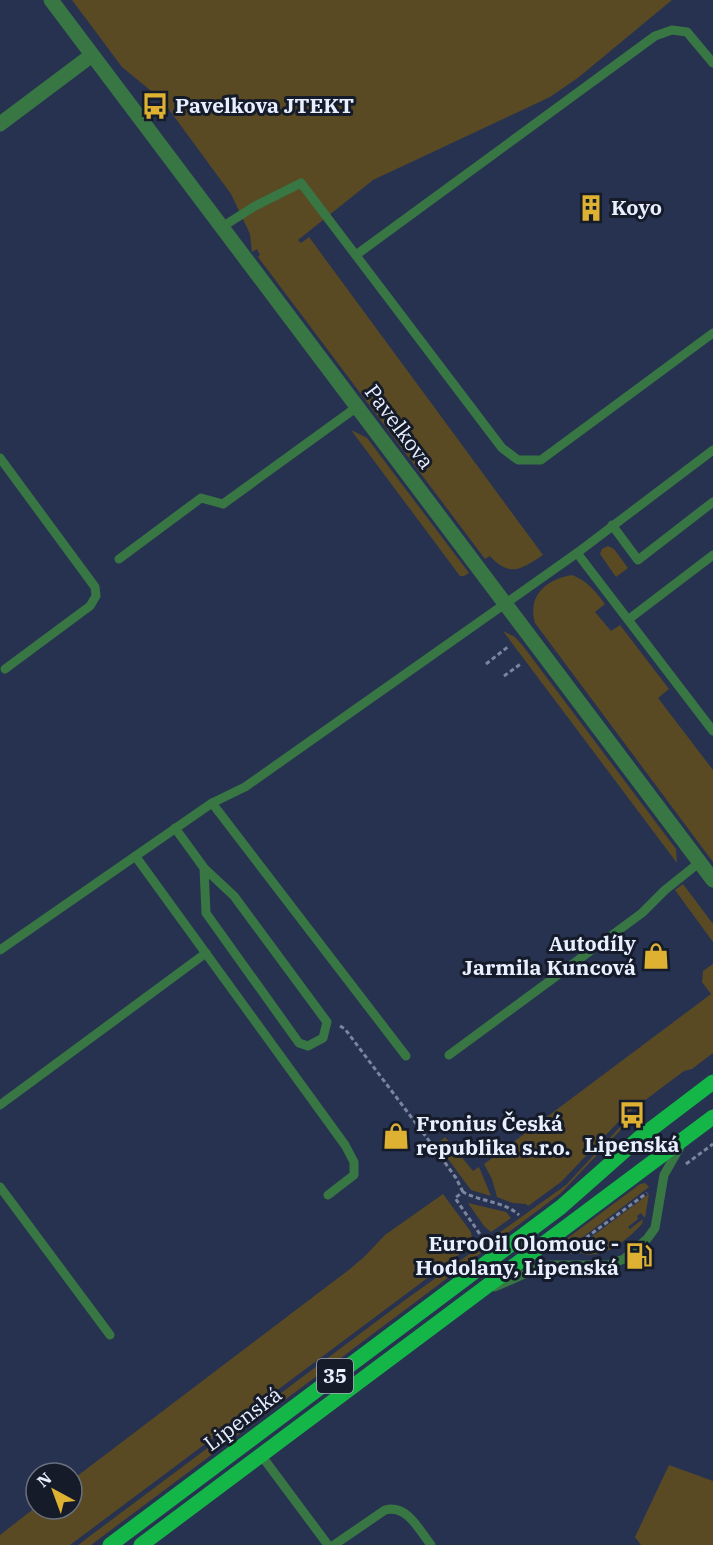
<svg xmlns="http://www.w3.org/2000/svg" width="713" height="1545" viewBox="0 0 713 1545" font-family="'IBM Plex Serif',serif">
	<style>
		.green { fill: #594a23 }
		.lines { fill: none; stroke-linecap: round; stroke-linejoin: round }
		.path { stroke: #7c859e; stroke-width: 3; stroke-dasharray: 4.5 3; stroke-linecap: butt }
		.service { stroke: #387643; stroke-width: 9 }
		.minor { stroke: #387643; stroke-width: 15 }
		.tertiary { stroke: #387643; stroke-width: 15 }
		.primary { stroke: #15b648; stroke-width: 15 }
		.labels { text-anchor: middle; stroke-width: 6; stroke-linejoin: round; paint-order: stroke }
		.shield { fill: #151b29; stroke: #a9afbf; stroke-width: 1.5 }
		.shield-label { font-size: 20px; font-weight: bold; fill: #e8efff }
		.poi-label { font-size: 21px; font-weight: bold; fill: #e8efff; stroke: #151b29; text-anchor: start }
		.street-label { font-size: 21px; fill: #e8efff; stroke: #151b29 }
	</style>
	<rect width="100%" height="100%" fill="#273251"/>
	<g class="green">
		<path d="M72 0H672L579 77 550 97 373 180 298 240 301 243 309 237 543 555C522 569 510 578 490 556L485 559 258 257 260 255 257 249 252 252 250 234 231 194 162 100 122 67Z"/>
		<path d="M351 430 367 438 469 573 464 576H460Z"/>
		<path d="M608 546 614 549 628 568 616 577 600 554 602 549Z"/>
		<path d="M572 575C588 581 595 591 605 604L595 612 611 631 620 625 669 689 658 698 713 770V862L535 623C527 595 547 579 572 575Z"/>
		<path d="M503 631 515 637 523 646 676 849 677 863Z"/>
		<path d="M683 884 713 924V942L675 890Z"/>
		<path d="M713 964V1053L692 1069 684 1071 624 1116 561 1182 528 1206 526 1204 513 1203 497 1197 492 1179 484 1164 711 994 702 982 703 971Z"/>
		<path d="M629 1121 561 1193 91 1545H78L405 1300 566 1185 618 1129Z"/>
		<path d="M445 1137 473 1171 479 1167 491 1196 471 1190 437 1144Z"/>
		<path d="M645 1183 649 1187 571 1246 566 1243 565 1240 640 1184Z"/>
		<path d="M443 1194 471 1232 473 1244 70 1545H0V1535L36 1507V1509H72V1480L350 1269 364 1257 385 1235Z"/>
		<path d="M649 1194 645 1218 641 1213 637 1216 638 1219 628 1227 630 1229 643 1219 642 1224C626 1241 598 1265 574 1250Z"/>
		<path d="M468 1203 506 1212 511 1218 491 1232 484 1226Z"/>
		<path d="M669 1465 713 1481V1545H641L635 1537Z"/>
	</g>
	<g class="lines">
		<g class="path">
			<path d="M486 664 509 646"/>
			<path d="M504 676 522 663"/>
			<path d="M340 1026 345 1029 430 1142 456 1178 463 1192"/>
			<path d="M686 1164 713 1144"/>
			<path d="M484 1240 455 1198 463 1192C481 1202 504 1201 519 1215"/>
			<path d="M570 1253 576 1245 647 1193"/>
		</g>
		<g class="service">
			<path d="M222 227 255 206 301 183 502 448 518 460H541L713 333"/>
			<path d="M356 255 655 36 672 30 687 32 713 63"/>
			<path d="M0 458 95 587 96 596 90 606 5 669"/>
			<path d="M612 525 638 560 713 502"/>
			<path d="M577 553 713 731"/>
			<path d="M119 559 201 498 223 504 357 407"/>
			<path d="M629 619 713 555"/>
			<path d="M212 803 406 1056"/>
			<path d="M175 828 204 868 206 913 299 1043 308 1046 323 1038 327 1022 234 896 204 868"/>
			<path d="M136 857 345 1145 354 1162V1175L328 1195"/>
			<path d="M0 950 212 803 245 787 577 553 713 450"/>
			<path d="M449 1055 642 913 665 890 700 862"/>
			<path d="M0 1105 206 953"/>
			<path d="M0 1187 110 1335"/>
			<path d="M495 1287 538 1268 550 1265H608L624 1259 647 1239 655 1228 664 1175 680 1147"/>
			<path d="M261 1455 328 1545"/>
			<path d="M334 1545 385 1510C407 1504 419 1530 431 1545"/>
		</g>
		<path class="minor" d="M0 124 92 55"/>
		<path class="tertiary" d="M51 0 713 880"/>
		<g class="primary">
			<path d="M110 1545 561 1207 638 1139 713 1082"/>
			<path d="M141 1545 713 1117"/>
		</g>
	</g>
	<defs>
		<symbol id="bus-bare" viewBox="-9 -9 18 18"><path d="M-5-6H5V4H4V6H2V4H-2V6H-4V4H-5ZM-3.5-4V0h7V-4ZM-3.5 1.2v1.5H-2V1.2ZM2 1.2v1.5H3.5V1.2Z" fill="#deb133" stroke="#151b29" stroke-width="2.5" paint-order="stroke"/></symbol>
		<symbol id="building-bare" viewBox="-9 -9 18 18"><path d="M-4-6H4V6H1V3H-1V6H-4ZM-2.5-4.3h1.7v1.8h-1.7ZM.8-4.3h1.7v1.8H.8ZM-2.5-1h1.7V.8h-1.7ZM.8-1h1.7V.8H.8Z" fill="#deb133" stroke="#151b29" stroke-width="2.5" paint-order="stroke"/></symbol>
		<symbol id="shop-bare" viewBox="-9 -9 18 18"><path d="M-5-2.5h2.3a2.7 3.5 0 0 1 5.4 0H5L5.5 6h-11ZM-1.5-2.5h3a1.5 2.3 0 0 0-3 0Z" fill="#deb133" stroke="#151b29" stroke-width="2.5" paint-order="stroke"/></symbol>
		<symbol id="fuel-bare" viewBox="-9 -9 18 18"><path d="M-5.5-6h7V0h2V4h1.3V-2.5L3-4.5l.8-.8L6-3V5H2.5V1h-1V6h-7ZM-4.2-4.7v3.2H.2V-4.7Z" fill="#deb133" stroke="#151b29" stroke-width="2.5" paint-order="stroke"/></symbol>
	</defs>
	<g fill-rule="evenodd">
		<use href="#bus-bare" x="136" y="87" width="38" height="38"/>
		<use href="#building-bare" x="572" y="189" width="38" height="38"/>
		<use href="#shop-bare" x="637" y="937" width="38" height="38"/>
		<use href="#bus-bare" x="613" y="1096" width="38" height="38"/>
		<use href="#shop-bare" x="377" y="1117" width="38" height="38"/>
		<use href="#fuel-bare" x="620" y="1237" width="38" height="38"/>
	</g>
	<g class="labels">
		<rect class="shield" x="317" y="1359" width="36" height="34" rx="4.5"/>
		<g class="shield-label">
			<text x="335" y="1383">35</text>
		</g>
		<g class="poi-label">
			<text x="175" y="113">Pavelkova JTEKT</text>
			<text x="611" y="215">Koyo</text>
			<text x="636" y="951" text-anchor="end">Autodíly<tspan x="636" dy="24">Jarmila Kuncová</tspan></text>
			<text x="416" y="1131">Fronius Česká<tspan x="416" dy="24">republika s.r.o.</tspan></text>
			<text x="632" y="1152" text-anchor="middle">Lipenská</text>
			<text x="619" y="1251" text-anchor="end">EuroOil Olomouc -<tspan x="619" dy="24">Hodolany, Lipenská</tspan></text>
		</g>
		<g class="street-label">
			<text transform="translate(399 427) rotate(53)" y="7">Pavelkova</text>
			<text transform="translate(243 1419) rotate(-37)" y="7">Lipenská</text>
		</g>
	</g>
	<g transform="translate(54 1491) rotate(319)"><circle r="28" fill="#151b29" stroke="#69707f" stroke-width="1.5"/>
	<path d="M0-4.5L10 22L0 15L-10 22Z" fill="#deb133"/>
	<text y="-9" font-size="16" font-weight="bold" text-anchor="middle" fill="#e8efff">N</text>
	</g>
</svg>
